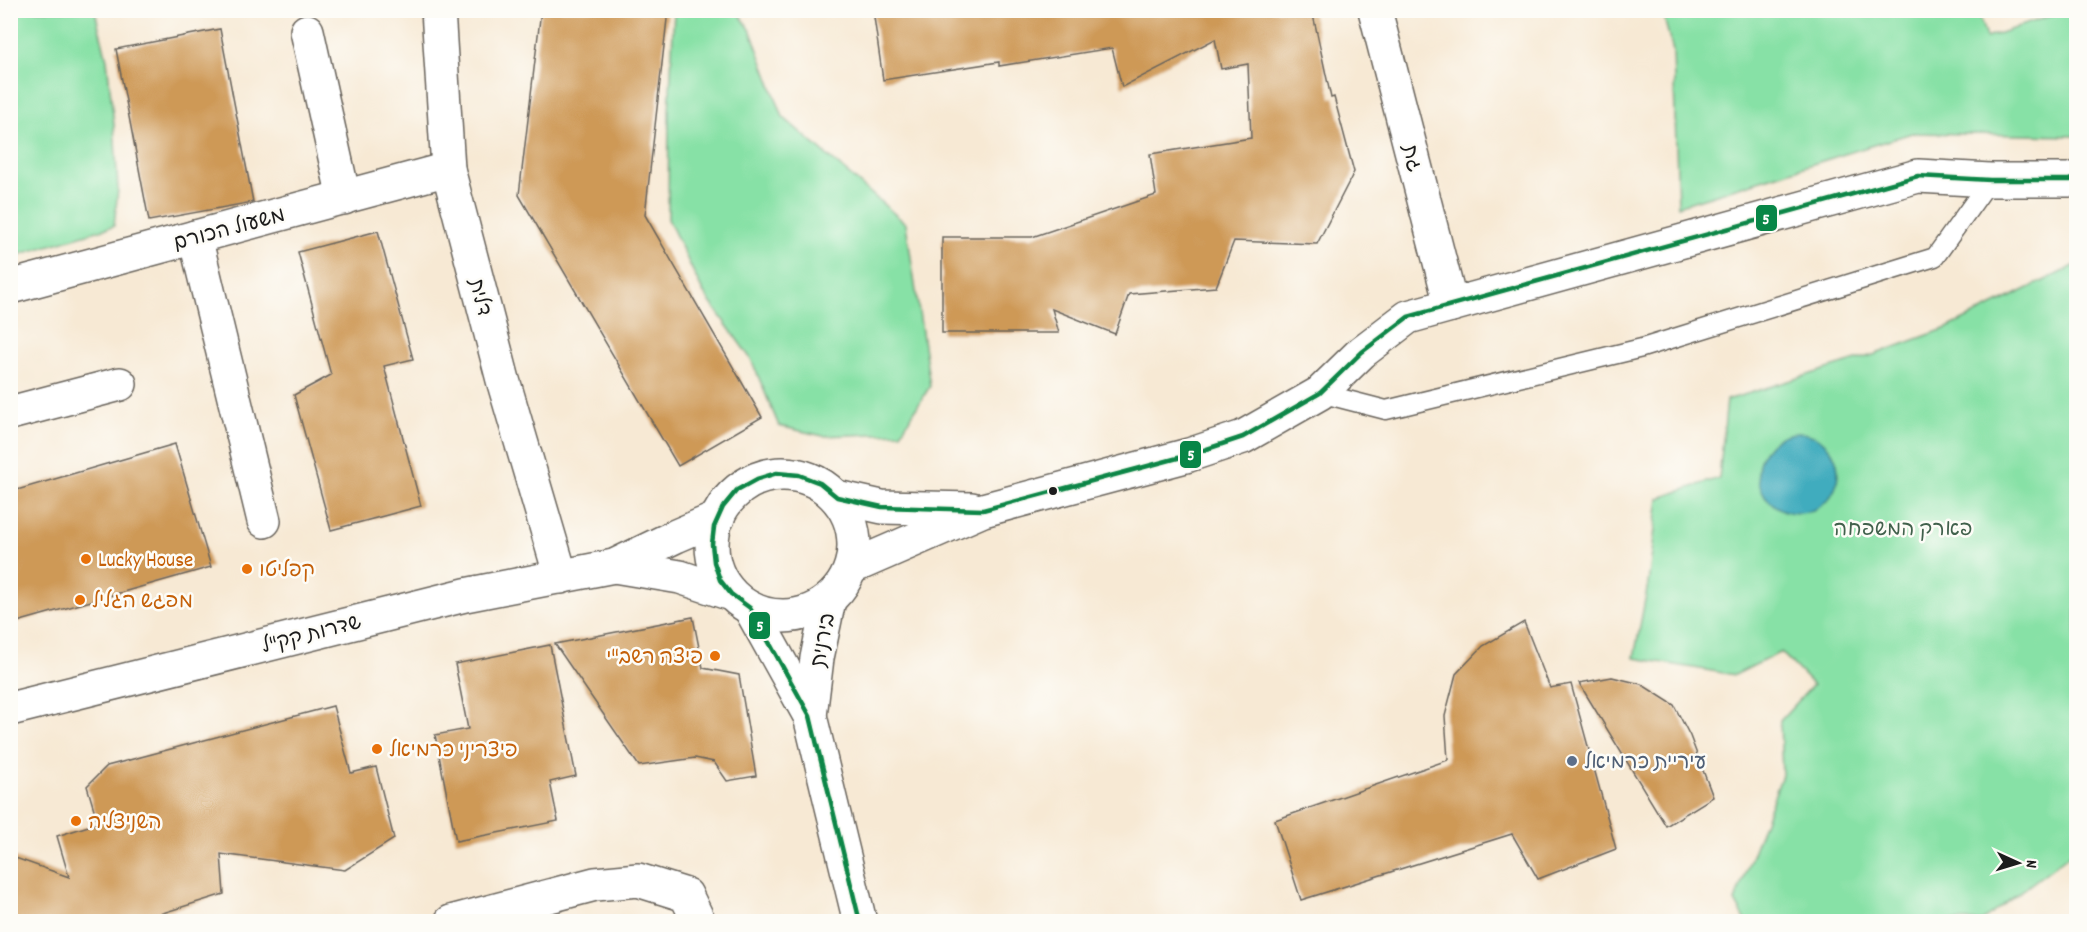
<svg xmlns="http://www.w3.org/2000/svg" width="2087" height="932" viewBox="0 0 2087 932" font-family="Dekko,'Playpen Sans Hebrew',sans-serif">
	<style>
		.green { fill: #87e1a6; stroke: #527e61; stroke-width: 1.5 }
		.water { fill: #3facbe; stroke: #2e646d; stroke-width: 1.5 }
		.building { fill: #ce9957 }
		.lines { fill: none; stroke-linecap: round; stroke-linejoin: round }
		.service-casing { stroke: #69645c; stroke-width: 21 }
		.minor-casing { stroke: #69645c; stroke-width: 36 }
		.tertiary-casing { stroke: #69645c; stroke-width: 36 }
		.service { stroke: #fff; stroke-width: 18 }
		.minor { stroke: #fff; stroke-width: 33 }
		.tertiary { stroke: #fff; stroke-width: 33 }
		.bus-1-casing { stroke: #fdfcf7; stroke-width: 9 }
		.bus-1 { stroke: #088647; stroke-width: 4.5 }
		.bus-dot { fill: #1c1c1c; stroke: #fdfcf7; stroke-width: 2 }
		.food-dot { fill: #e8710a; stroke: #fdfcf7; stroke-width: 2 }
		.service-dot { fill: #5c6f8a; stroke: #fdfcf7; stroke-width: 2 }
		.labels { text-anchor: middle; stroke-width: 5; stroke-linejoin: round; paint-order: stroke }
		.street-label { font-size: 21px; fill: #1c1c1c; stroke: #fdfcf7 }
		.park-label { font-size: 21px; fill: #41614c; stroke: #fdfcf7 }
		.food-label { font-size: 21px; fill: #c56008; stroke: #fdfcf7; text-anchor: start }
		.service-label { font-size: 21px; fill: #4e5e75; stroke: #fdfcf7; text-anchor: start }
		.line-badge { stroke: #fdfcf7; stroke-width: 2 }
		.badge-label { font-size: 16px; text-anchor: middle; font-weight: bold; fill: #fff }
	</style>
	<rect width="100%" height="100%" fill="#fdfcf7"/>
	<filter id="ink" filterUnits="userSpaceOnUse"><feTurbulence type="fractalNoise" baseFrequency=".0167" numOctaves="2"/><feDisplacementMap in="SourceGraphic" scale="12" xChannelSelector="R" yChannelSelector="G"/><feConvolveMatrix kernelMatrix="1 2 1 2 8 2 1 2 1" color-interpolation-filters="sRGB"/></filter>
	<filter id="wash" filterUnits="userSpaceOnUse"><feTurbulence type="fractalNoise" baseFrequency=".008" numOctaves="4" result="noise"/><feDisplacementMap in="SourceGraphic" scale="24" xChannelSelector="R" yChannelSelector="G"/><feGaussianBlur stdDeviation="1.35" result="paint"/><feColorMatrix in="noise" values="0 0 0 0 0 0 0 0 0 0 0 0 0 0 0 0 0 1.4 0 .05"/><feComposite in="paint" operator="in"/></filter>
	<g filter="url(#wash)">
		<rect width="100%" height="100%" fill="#f7e9d4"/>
		<g class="green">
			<path d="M11 10 95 11 107 60 114 125 118 189 114 226 11 257Z"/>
			<path d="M674 11H737L750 29 783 117 906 224 930 386 901 433 823 436 779 426 751 359 703 292 668 219 669 113Z"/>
			<path d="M1662 11H1978L1986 38 2064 11H2076V136L1912 133 1678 206 1673 51Z"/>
			<path d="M2076 265V850L1982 921H1746L1735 901 1782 775 1780 721 1813 685 1781 652 1735 675 1634 658 1648 584 1659 498 1719 478 1727 400 1876 354 1947 328Z"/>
		</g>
		<circle class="water" cx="1798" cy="473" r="40"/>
		<g id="blocks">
			<g class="building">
				<path d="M541 10H668L645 215 762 417 678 466 519 195Z"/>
				<path d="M873 10H1312L1331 98 1334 97 1354 172 1317 244 1234 241 1216 287 1129 294 1115 334 1052 309 1059 333H942V237H1032L1156 195 1150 154 1251 138 1248 64 1221 69 1215 39 1122 87 1112 48 999 66V62L883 80Z"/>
				<path d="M220 29 253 202 149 221 116 49Z"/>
				<path d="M378 231 413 359 384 366 421 506 331 530 294 395 331 375 298 252Z"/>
				<path d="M175 444 211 567 10 624V492Z"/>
				<path d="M693 617 703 668 739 675 756 776 727 781 714 762 695 758 639 766 555 644Z"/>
				<path d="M1524 622 1550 688 1571 684 1616 849 1538 879 1512 834 1301 900 1275 820 1448 760 1445 716 1456 674 1483 646Z"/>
				<path d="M550 645 576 776 550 782 558 821 456 841 435 735 468 729 455 664Z"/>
				<path d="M1612 677 1641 684 1674 705 1690 736 1713 797 1666 826 1579 683Z"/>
				<path d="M333 706 351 773 376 767 394 839 345 870 221 854 224 894 137 921H10V856L69 877 57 836 98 823 87 786 107 766Z"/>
			</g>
		</g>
	</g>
	<g filter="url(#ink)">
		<use href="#blocks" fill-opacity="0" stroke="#69645c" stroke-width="1.5"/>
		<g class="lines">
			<defs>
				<path id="service" d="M1320 393 1386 410 1642 348 1935 257 1990 180"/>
				<g id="minor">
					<path d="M438 10 448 169 503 380 561 577"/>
					<path d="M1375 10 1451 305"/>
					<path d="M307 31 344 198"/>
					<path d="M195 237 264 521"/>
					<path d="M10 287 448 169"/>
					<path d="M10 413 120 384"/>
					<path d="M750 608 810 716 860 922"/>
					<path d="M810 716 817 658 829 600"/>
					<path d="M451 922 595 884 638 880 686 895 699 922"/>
				</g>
				<g id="tertiary">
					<circle cx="783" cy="545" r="71"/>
					<path d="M837 497 882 507 972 509"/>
					<path d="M614 566 680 577 731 594"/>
					<path d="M852 567 983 510 1189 455 1243 437 1320 393 1362 352 1408 317 1918 176 1990 180H2070L2076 178"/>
					<path d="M10 709 465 595 614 566 676 536 718 518"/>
				</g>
			</defs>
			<use href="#service" class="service-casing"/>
			<use href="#minor" class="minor-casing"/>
			<use href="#tertiary" class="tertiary-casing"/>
			<use href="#service" class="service"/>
			<use href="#minor" class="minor"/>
			<use href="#tertiary" class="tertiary"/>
			<defs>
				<path id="bus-1" d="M860 922 810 716 750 608 731 594 720 580 714 562 712 544 714 527 723 507 737 490 757 479 777 473 799 475 820 483 837 497 882 507 983 510 1189 455 1243 437 1320 393 1362 352 1408 317 1918 176 1990 180H2070L2076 178"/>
			</defs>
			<use href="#bus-1" class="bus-1-casing"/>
			<use href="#bus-1" class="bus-1"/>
		</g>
	</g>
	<circle class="bus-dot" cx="1053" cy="491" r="5"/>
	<g class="food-dot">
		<circle cx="86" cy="559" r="6"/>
		<circle cx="247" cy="569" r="6"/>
		<circle cx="80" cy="600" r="6"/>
		<circle cx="715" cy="656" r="6"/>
		<circle cx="377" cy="749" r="6"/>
		<circle cx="76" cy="821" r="6"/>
	</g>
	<circle class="service-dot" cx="1572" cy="761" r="6"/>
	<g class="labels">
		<g class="street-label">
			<text transform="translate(1413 158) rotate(76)" y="7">גת</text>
			<text transform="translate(229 228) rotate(-15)" y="7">משעול הכורם</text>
			<text transform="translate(481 297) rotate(75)" y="7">דלית</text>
			<text transform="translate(311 633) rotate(-14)" y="7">שדרות קק"ל</text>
			<text transform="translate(822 640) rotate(-79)" y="7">בירנית</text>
		</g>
		<g class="park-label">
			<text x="1903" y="535">פארק המשפחה</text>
		</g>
		<g class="food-label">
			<text x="98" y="566">Lucky House</text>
			<text x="259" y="576">קפליטו</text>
			<text x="92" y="607">מפגש הגליל</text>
			<text x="703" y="663" text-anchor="end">פיצה רשב"י</text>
			<text x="389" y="756">פיצריני כרמיאל</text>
			<text x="88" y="828">השניצליה</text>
		</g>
		<g class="service-label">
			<text x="1584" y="768">עיריית כרמיאל</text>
		</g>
	</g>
	<g class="line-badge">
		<rect x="1755" y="204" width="23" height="28" rx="6" fill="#088647"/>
		<rect x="1179" y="440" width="23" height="29" rx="6" fill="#088647"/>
		<rect x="748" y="611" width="23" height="29" rx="6" fill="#088647"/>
	</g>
	<g class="badge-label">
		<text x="1766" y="224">5</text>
		<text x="1191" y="460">5</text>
		<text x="760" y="631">5</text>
	</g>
	<rect width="2087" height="932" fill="none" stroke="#fdfcf7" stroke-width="36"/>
	<g transform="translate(2018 863) rotate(94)" stroke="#fdfcf7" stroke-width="4.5" paint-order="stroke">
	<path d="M0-4.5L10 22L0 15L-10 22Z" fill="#1c1c1c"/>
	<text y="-9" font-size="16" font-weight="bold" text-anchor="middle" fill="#1c1c1c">N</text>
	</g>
</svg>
